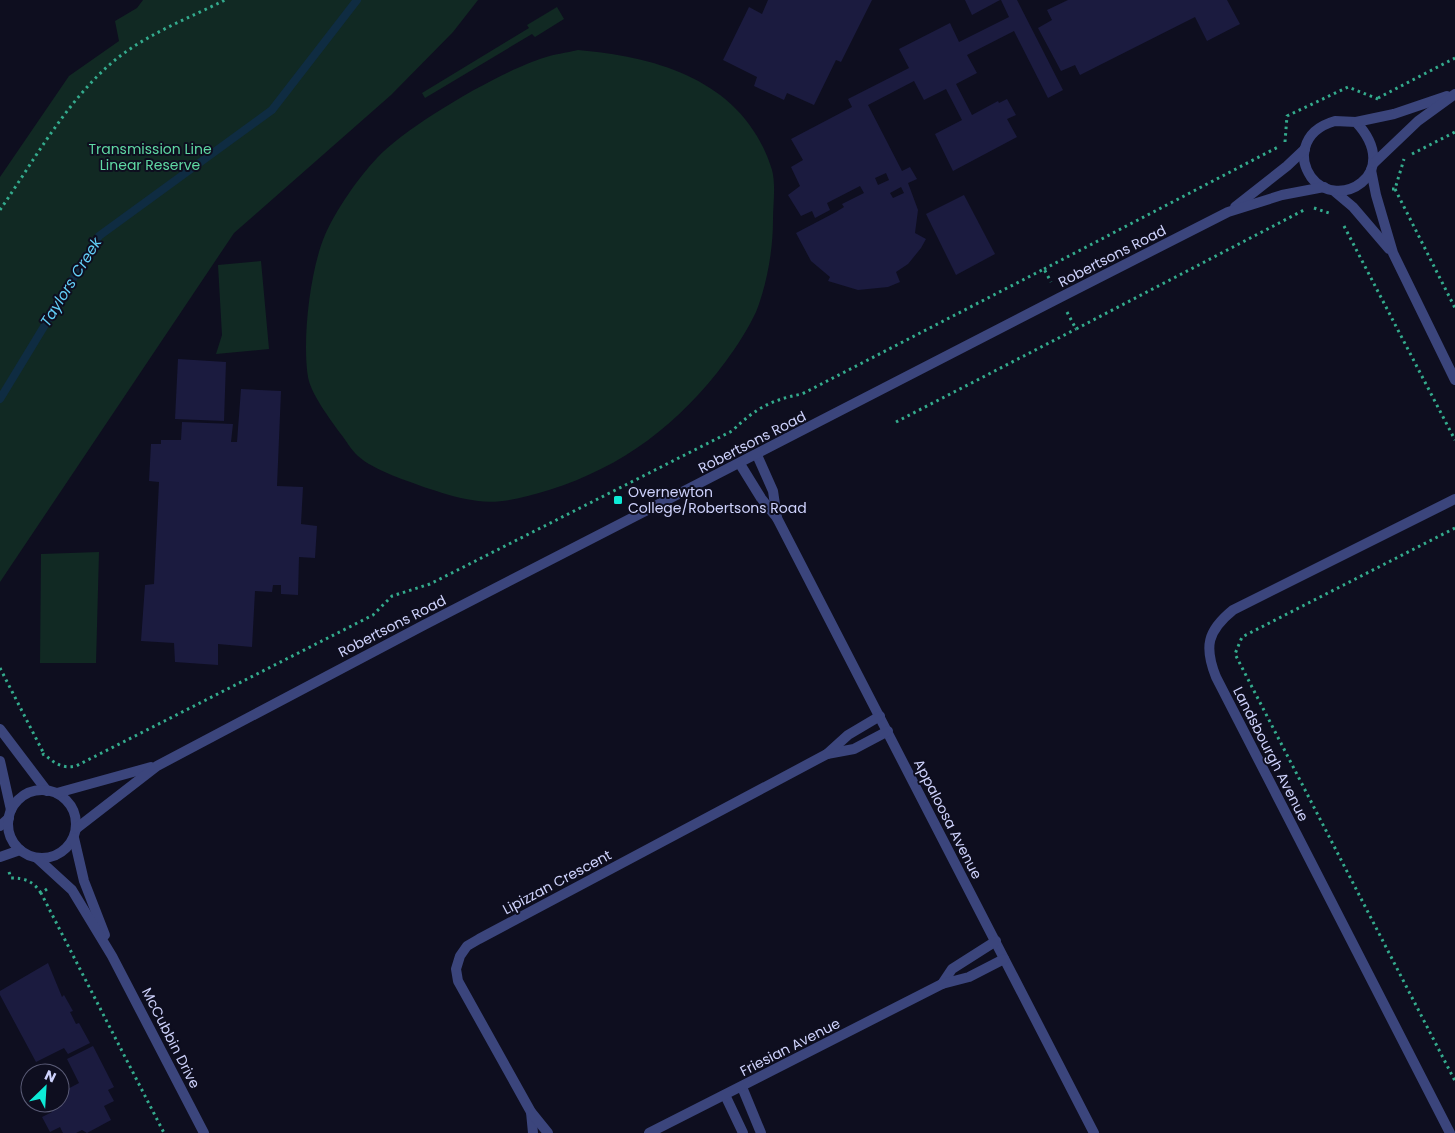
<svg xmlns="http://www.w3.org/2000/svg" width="1455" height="1133" viewBox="0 0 1455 1133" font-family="Poppins,sans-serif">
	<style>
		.green { fill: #112923 }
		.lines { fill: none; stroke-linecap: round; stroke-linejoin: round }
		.stream { stroke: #0f2c42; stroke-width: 8 }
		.building { fill: #1b1b3f; fill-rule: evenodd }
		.path { stroke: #34ab8d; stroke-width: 3; stroke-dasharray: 2.5 4; stroke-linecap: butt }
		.minor { stroke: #3b457c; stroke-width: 10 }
		.tertiary { stroke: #3b457c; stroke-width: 10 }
		.poi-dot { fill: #0dead6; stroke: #0e0e1f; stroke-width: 2 }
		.labels { text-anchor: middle; stroke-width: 4; stroke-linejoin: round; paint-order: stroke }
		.park-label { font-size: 14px; fill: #5fd8a3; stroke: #0e0e1f }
		.street-label { font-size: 14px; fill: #ced2fc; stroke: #0e0e1f }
		.poi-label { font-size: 14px; fill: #ced2fc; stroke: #0e0e1f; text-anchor: start }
		.water-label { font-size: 15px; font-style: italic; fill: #62cef6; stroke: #0e0e1f }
	</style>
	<rect width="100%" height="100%" fill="#0e0e1f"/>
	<g class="green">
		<path d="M143 0H478L453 32 391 95 234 233 0 582V177L69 76 119 41 115 21 137 8Z"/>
		<path d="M557 7 564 19 535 37 532 34 425 98 422 93 529 28 527 25Z"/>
		<path d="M578 50C660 57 745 82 772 170 776 185 773 204 773 220 773 250 767 284 756 312 748 329 737 346 726 361 680 423 623 467 549 490 526 497 502 504 478 501 462 499 445 494 430 489 410 482 373 470 358 456 351 450 346 440 340 433 330 419 311 394 308 377 302 340 310 270 325 235 336 210 358 178 377 158 408 125 499 72 543 58 554 54 566 53 578 50Z"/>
		<path d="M261 261 269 349 216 354 222 335 218 265Z"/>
		<path d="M99 552 96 663H40L41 554Z"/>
	</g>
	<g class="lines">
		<path class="stream" d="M0 399 99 236 272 110 357 0"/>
	</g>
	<g class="building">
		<path d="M768 0H872L841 62 836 60 814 105 787 93 784 100 754 86 757 77 723 60 749 7 762 14Z"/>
		<path d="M965 0H1000L972 15Z"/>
		<path d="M1001 0H1017L1063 90 1048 98 1014 31 967 55 977 73 956 84 972 115 998 101 999 103 1007 99 1016 115 1007 119 1017 137 953 171 935 134 962 120 946 89 924 100 914 81 868 105 902 171 910 167 917 179 908 183 918 210 915 233 926 239 921 248 908 264 896 272 900 282 888 287 858 290 828 281 830 277 811 261 796 233 836 212 844 207 842 204 864 193 860 186 827 203 830 210 815 218 812 211 801 216 788 195 800 186 791 167 803 160 791 139 852 107 848 99 909 68 899 49 950 23 959 42 1009 17ZM886 173 889 180 878 185 875 178ZM901 187 904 193 893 198 890 193Z"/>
		<path d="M1068 0H1227L1240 24 1207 41 1195 17 1080 75 1075 65 1061 71 1038 28 1052 20 1047 10Z"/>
		<path d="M964 195 995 254 956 275 926 214Z"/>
		<path d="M178 359 226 362 224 421 175 419Z"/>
		<path d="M241 389 281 391 277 486 303 487 301 524 317 526 315 558 299 557 298 595 281 594V585H273L272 592 255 591 252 647 218 644V665L175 662 174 643 141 641 145 585 154 584 159 482 149 481 151 444H161V440H181L182 422 233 424 231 442H237Z"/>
		<path d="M48 963 62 997 64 995 73 1011 70 1012 76 1024 79 1023 90 1043 68 1054 64 1048 36 1062 0 995V991Z"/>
		<path d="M93 1046 114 1087 108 1090 114 1101 104 1106 111 1120 87 1133 82 1130 76 1133H63L60 1127 50 1132 42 1117 52 1112 47 1103H60V1093L79 1083 67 1059Z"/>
	</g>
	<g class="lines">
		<g class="path">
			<path d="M1378 98 1455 58"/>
			<path d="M1285 142 1287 116 1348 87 1378 99"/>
			<path d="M1412 154 1455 132"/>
			<path d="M1392 189H1395L1404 159"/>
			<path d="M1395 189 1455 308"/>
			<path d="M1314 208 1332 214"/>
			<path d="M0 210C35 159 67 100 115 60 147 34 189 18 225 0"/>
			<path d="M1344 226 1455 440"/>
			<path d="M1044 269 1280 146"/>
			<path d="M1067 312 1076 329 1304 210"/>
			<path d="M896 422 1076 329"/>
			<path d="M1455 528 1242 637 1235 654 1455 1081"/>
			<path d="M0 668 44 754"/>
			<path d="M42 755 44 754C54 763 62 769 76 766L373 615 392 596 430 584 732 431C755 409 770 400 802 394L1044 269 1051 282"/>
			<path d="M9 872 11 878C25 878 33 881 41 893"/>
			<path d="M47 889 41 893 164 1133"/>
		</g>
		<g class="minor">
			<path d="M1371 170 1376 195 1393 253 1455 380"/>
			<path d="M1334 191 1353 207 1389 249"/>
			<path d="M757 455 773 491 777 518"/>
			<path d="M740 464 761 498 777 518 1094 1133"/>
			<path d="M0 729 47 791"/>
			<path d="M827 754 854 749 888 731"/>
			<path d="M0 761 11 810"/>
			<path d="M0 826 9 818"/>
			<path d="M0 857 20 850"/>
			<path d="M942 984 952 969 996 941"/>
			<path d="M742 1087 761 1133"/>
			<path d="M725 1095 743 1133"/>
			<path d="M531 1112 533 1133"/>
			<path d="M548 1133 531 1112 458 981 456 969 460 956 467 946 479 939 827 754 848 735 880 716"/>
			<path d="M649 1133 942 984 969 977 1004 959"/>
			<path d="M1450 1133 1216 677C1204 647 1207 631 1233 610L1455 499"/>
		</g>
		<g class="tertiary">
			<path d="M1335 121 1356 122C1405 175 1337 212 1311 177 1305 168 1302 158 1305 148 1309 132 1321 125 1335 121Z"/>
			<path d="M1356 122 1394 114 1447 96"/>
			<path d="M1374 163 1418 121 1455 94"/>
			<path d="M1235 207 1287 166 1305 149"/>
			<circle cx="42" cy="824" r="34"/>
			<path d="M57 793 151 767"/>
			<path d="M77 828 157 766 424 625 1059 298 1228 212 1282 195 1324 187"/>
			<path d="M74 838 84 881 105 935"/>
			<path d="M37 858 72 890 112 956 204 1133"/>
		</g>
	</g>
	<rect class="poi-dot" x="613" y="495" width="10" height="10" rx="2.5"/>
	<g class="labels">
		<g class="park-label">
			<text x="150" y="154">Transmission Line<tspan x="150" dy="16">Linear Reserve</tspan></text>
		</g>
		<g class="street-label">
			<text transform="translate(1112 256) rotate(-27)" y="5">Robertsons Road</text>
			<text transform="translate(752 442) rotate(-27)" y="5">Robertsons Road</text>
			<text transform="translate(392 626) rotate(-27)" y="5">Robertsons Road</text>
			<text transform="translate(1271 754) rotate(63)" y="5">Landsbourgh Avenue</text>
			<text transform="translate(948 819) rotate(63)" y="5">Appaloosa Avenue</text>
			<text transform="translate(557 882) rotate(-28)" y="5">Lipizzan Crescent</text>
			<text transform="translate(171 1038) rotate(63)" y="5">McCubbin Drive</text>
			<text transform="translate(790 1047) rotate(-27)" y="5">Friesian Avenue</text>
		</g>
		<g class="poi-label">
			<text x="628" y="497">Overnewton<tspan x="628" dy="16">College/Robertsons Road</tspan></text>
		</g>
		<g class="water-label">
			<text transform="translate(71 282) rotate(-58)" y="5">Taylors Creek</text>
		</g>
	</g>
	<g transform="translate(45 1088) rotate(25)"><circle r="24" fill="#0e0e1f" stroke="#5b5c77"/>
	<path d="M0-4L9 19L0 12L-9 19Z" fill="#0dead6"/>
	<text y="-8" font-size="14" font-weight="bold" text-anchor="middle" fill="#ced2fc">N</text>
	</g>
</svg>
